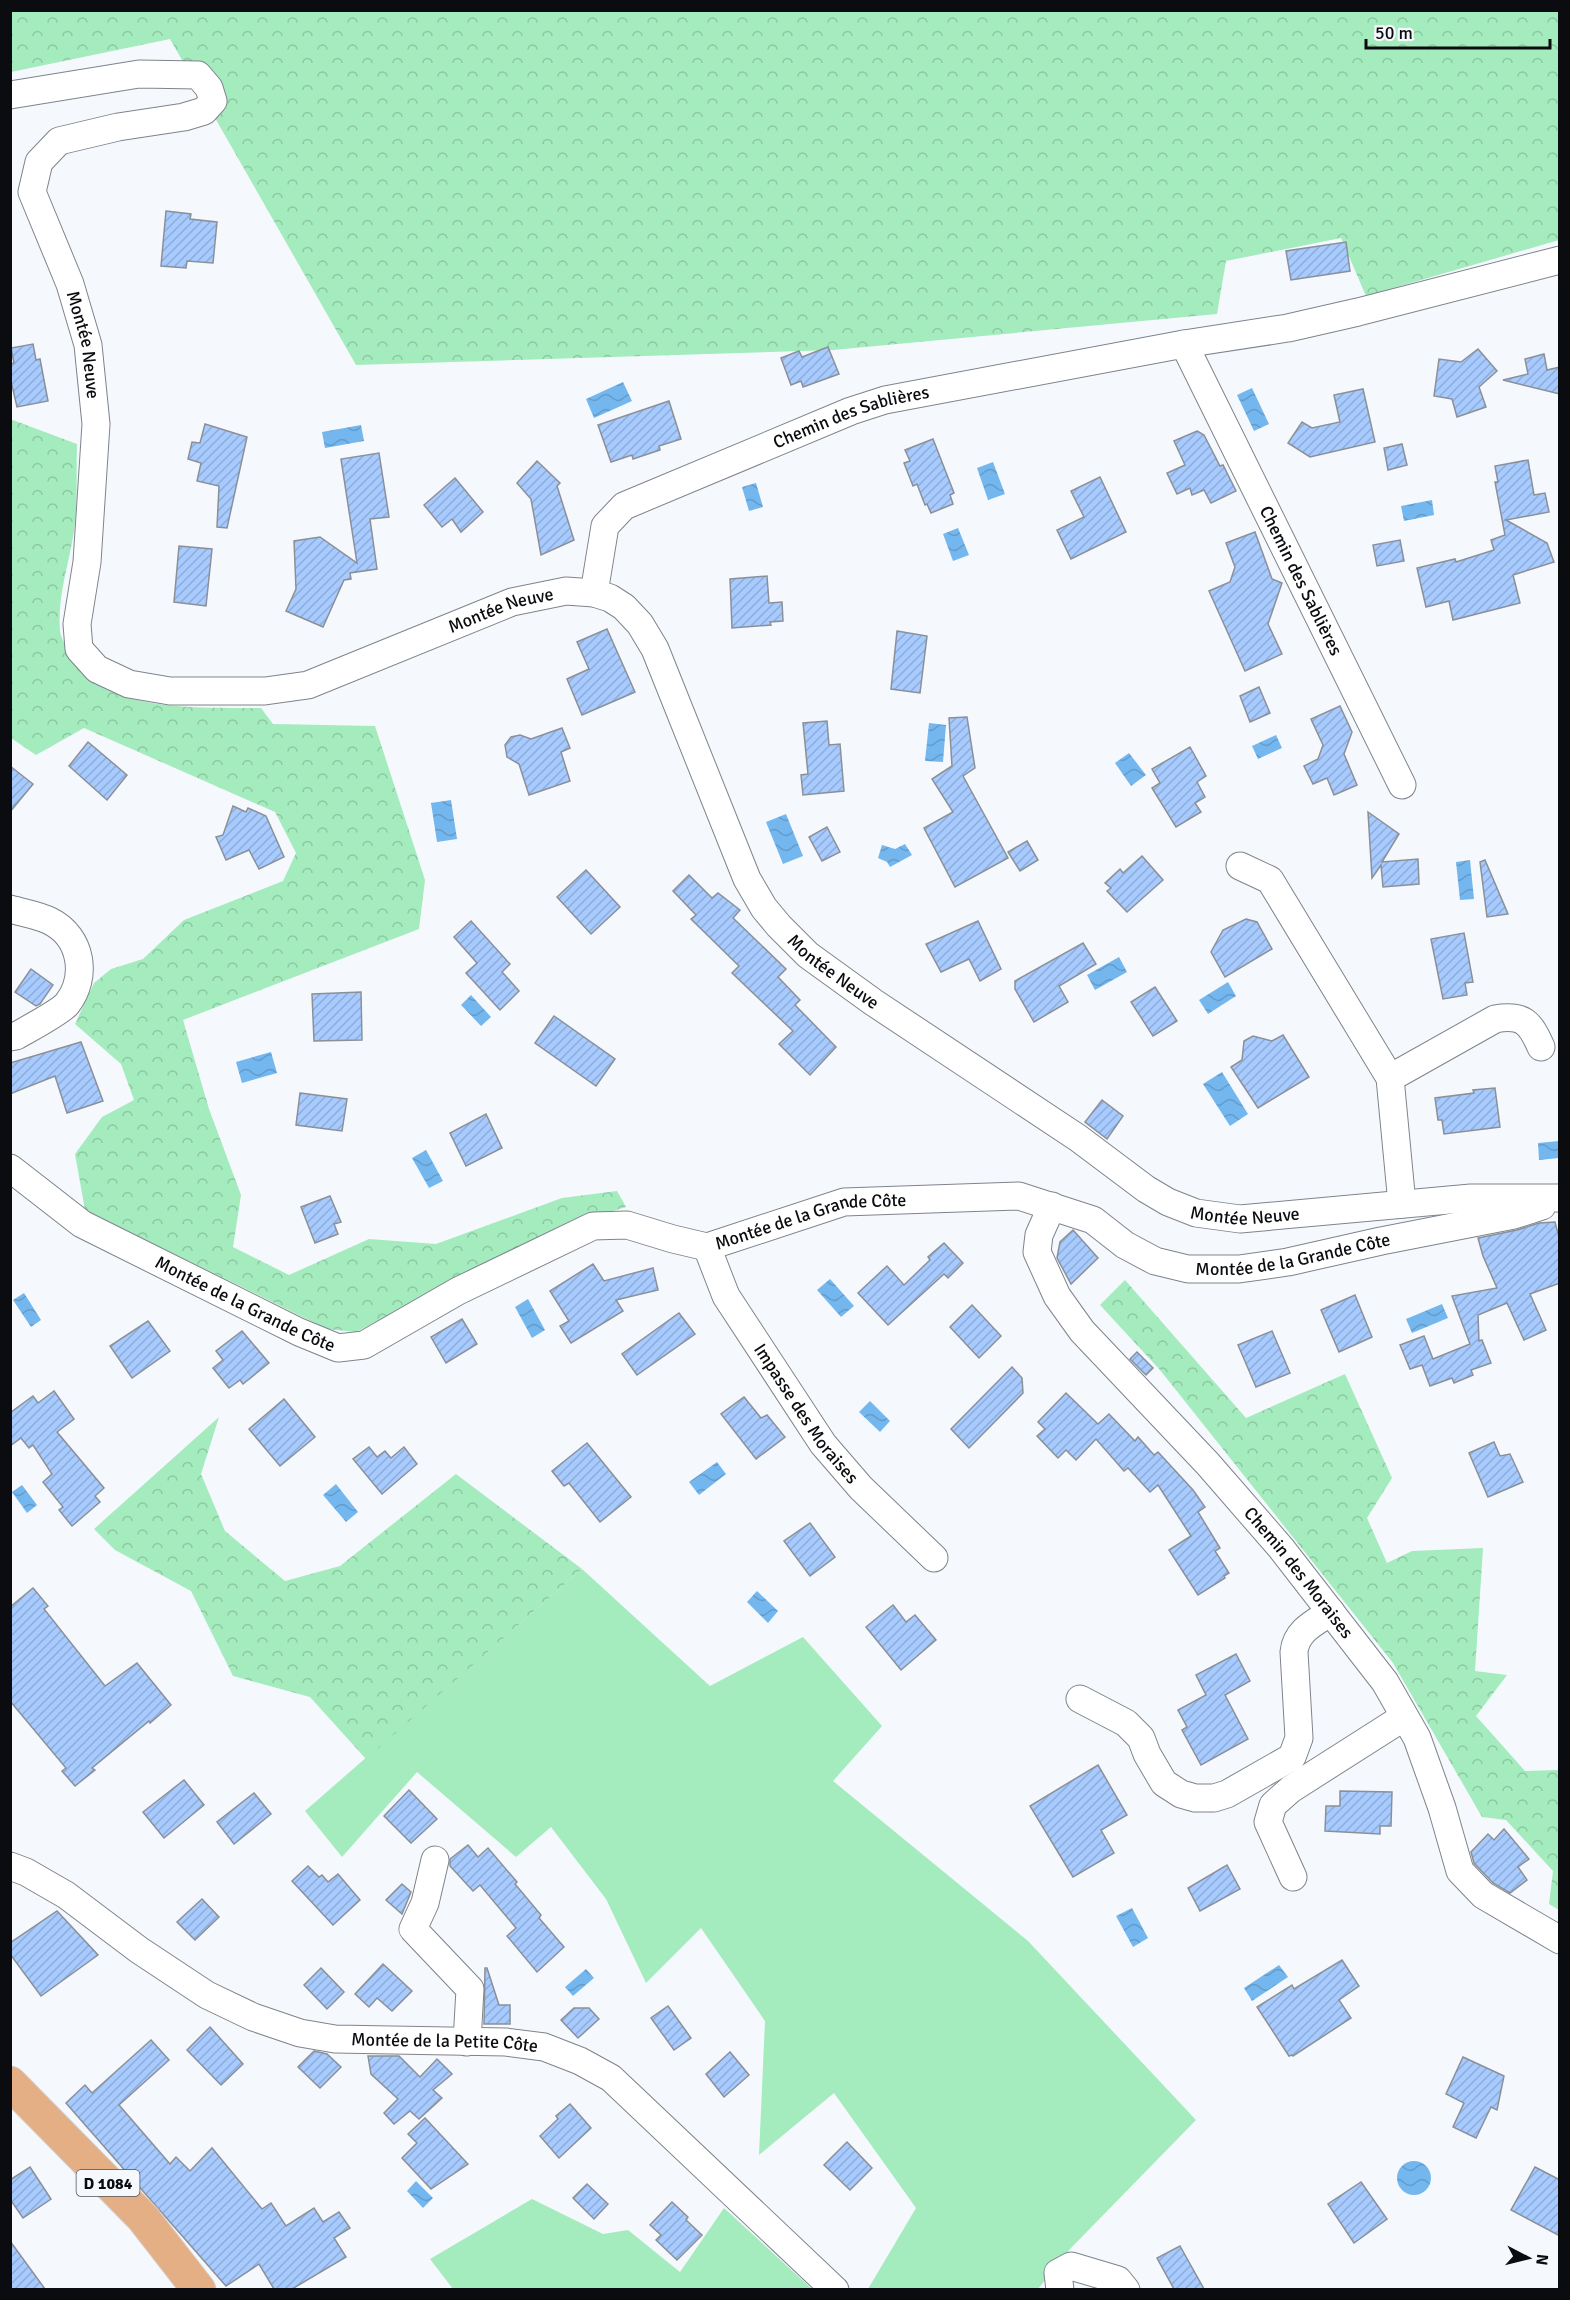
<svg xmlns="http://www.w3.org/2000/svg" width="1570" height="2300" viewBox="0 0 1570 2300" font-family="Signika,sans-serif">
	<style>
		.grass { fill: #a4ebbd }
		.forest { fill: url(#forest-crowns) }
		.water { fill: url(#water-waves) }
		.building { fill: url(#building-hatch); stroke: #8b9098; stroke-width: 1.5 }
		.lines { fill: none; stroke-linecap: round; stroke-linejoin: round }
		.minor-casing { stroke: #7e848b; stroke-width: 29 }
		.major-casing { stroke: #d3d3d4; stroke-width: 35 }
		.minor { stroke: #fff; stroke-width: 27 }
		.major { stroke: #e5af86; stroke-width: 33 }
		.labels { text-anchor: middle; stroke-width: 5; stroke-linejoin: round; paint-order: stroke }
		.shield { fill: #f5f9fe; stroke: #505357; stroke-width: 1.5 }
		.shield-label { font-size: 16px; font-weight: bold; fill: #0a0c0f }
		.street-label { font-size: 18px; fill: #0a0c0f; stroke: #f5f9fe }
	</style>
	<defs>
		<pattern id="forest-crowns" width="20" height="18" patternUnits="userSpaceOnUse" patternTransform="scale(1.5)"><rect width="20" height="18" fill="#a4ebbd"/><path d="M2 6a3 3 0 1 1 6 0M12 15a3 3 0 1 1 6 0" fill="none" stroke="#8cc8a1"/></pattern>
		<pattern id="water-waves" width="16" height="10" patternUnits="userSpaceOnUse" patternTransform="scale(1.5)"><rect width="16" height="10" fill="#74b7ee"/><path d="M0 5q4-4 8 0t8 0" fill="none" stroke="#639ccb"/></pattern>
		<pattern id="building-hatch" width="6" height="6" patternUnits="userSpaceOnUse" patternTransform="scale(1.5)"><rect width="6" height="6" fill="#a7caff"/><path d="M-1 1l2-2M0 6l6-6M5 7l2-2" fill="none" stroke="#8eacd9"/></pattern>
	</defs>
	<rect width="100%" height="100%" fill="#f5f9fe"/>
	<g class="grass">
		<path d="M582 1569 710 1686 803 1637 882 1726 833 1781 1028 1941 1196 2120 1070 2249 1038 2289H868L916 2208 834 2093 759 2155 765 2021 701 1928 646 1983 606 1899 551 1827 516 1857 417 1772 342 1857 305 1811Z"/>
		<path d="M532 2199 603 2234 628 2230 680 2272 724 2208 812 2289H453L430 2259Z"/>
	</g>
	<g class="forest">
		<path d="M11 10 1559 11V240L1366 296 1341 238 1226 261 1217 314 833 350 356 365 170 39 11 72Z"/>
		<path d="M10 419 77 444C76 473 78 503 74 531 69 564 57 597 60 631 61 638 66 646 69 652 96 715 204 707 261 708L273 724 375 726 425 880 419 929 183 1020 209 1109 241 1195 233 1247 289 1275 369 1239 436 1244 562 1198 617 1191 626 1207 570 1224 356 1332 327 1329 85 1210 75 1154 102 1117 134 1100 121 1064 75 1024 94 983 111 969 143 959 184 920 283 881 296 853 275 812 84 728 36 755 11 738Z"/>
		<path d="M1125 1280 1246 1418 1345 1374 1392 1478 1367 1518 1387 1563 1412 1551 1483 1548 1475 1671 1507 1675 1476 1716 1525 1771 1559 1770V1910L1549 1904 1553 1871 1506 1820 1482 1817 1393 1663 1160 1370 1100 1305Z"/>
		<path d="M219 1417 201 1474 225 1531 285 1581 340 1566 456 1474 582 1569 366 1759 310 1697 233 1676 191 1591 115 1550 94 1529Z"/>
	</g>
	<g class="water">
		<path d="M623 382 632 401 594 418 586 399Z"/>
		<path d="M1252 388 1269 424 1254 431 1237 395Z"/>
		<path d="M361 425 364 441 325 448 322 432Z"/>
		<path d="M993 462 1005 494 988 500 977 468Z"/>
		<path d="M756 483 763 507 749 511 742 487Z"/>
		<path d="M1432 500 1434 515 1404 521 1401 506Z"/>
		<path d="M958 528 969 555 953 561 943 534Z"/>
		<path d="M929 723 946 725 943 762 925 761Z"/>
		<path d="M1276 735 1282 748 1258 759 1252 746Z"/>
		<path d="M1129 753 1146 775 1131 786 1115 763Z"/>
		<path d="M451 800 457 839 437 842 431 803Z"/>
		<path d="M786 814 803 856 783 864 766 822Z"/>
		<path d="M905 844 912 855 890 867 887 862 878 858 882 845 895 849Z"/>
		<path d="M1470 860 1474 899 1460 900 1456 862Z"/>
		<path d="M1119 957 1127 972 1095 990 1087 975Z"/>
		<path d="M1228 982 1236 996 1208 1014 1199 1000Z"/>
		<path d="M471 995 491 1017 481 1026 461 1005Z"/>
		<path d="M271 1052 277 1073 242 1083 236 1062Z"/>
		<path d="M1222 1072 1248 1114 1230 1126 1203 1084Z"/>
		<path d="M1559 1141V1158L1539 1160 1538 1143Z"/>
		<path d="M426 1150 443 1181 429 1188 412 1158Z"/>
		<path d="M830 1279 854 1306 841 1317 817 1290Z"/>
		<path d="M24 1293 41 1320 31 1327 13 1300Z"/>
		<path d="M528 1299 545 1330 532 1338 515 1307Z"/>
		<path d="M1442 1304 1448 1318 1412 1333 1406 1319Z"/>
		<path d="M870 1401 890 1421 880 1432 859 1412Z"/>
		<path d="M717 1462 726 1474 699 1495 689 1482Z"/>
		<path d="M336 1484 358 1512 346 1522 323 1495Z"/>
		<path d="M22 1485 37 1505 27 1513 12 1492Z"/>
		<path d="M757 1591 778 1611 768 1623 747 1602Z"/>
		<path d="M1132 1908 1148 1938 1133 1947 1116 1916Z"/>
		<path d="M1279 1965 1288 1977 1252 2001 1244 1988Z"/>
		<path d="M586 1969 594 1978 573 1996 565 1987Z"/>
		<circle cx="1414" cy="2178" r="17"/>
		<path d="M416 2181 433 2198 423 2208 407 2191Z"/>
	</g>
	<g class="building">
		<path d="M166 211 191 214 190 219 217 222 213 263 187 261 186 268 161 266Z"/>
		<path d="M1346 242 1350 271 1291 280 1286 251Z"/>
		<path d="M33 344 36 360 40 359 48 401 17 407 10 377V364L14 363 11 348Z"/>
		<path d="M828 347 839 374 803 387 801 381 791 385 781 358 799 351 802 357Z"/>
		<path d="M1478 349 1497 371 1479 387 1486 407 1457 417 1452 399 1434 396 1439 359 1461 362Z"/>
		<path d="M1544 354 1547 370 1560 367V394L1503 380 1528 374 1525 359Z"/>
		<path d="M1363 389 1375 442 1310 457 1288 443 1302 422 1312 428 1340 422 1334 395Z"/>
		<path d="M669 401 681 439 659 446 660 450 633 459 632 455 611 462 598 425Z"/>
		<path d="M205 424 247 437 227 528 217 527 219 486 197 481 201 463 188 459 192 442 200 443Z"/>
		<path d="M1197 431 1204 435 1220 466 1223 465 1236 491 1211 503 1204 490 1192 495 1190 488 1177 494 1167 473 1185 465 1174 441Z"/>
		<path d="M933 439 954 493 950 495 953 504 931 513 927 504 925 505 917 484 913 486 904 463 910 461 905 450Z"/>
		<path d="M1402 444 1407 465 1388 470 1384 448Z"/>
		<path d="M379 453 389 517 370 519 377 569 350 573 351 579 344 580 323 627 286 611 296 589 294 541 320 537 357 563 341 459Z"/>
		<path d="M1528 460 1534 495 1545 493 1549 512 1506 520 1547 543 1554 562 1513 575 1520 603 1453 620 1449 601 1426 607 1417 568 1455 559 1456 562 1494 550 1491 540 1505 535 1495 482H1498L1495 466Z"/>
		<path d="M537 461 560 483 557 486 574 540 541 555 531 499 517 483Z"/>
		<path d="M1100 477 1126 532 1071 559 1057 530 1084 517 1071 491Z"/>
		<path d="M455 478 483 512 461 532 452 519 442 527 424 505Z"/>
		<path d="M1255 532 1272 579 1282 583 1268 624 1282 654 1245 671 1209 591 1230 582 1235 567 1226 543Z"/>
		<path d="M1400 540 1404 561 1377 566 1373 545Z"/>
		<path d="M179 546 212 549 206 606 174 602Z"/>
		<path d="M767 576 769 603 782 602 783 621 770 622 771 625 732 628 730 579Z"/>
		<path d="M607 629 635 692 582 715 567 679 589 669 577 642Z"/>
		<path d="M897 631 927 636 920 693 891 689Z"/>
		<path d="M1259 687 1270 713 1250 722 1240 696Z"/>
		<path d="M1340 706 1352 732 1344 754 1357 785 1334 795 1327 778 1313 784 1304 766 1318 759 1323 745 1311 719Z"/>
		<path d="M967 717 975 768 963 776 1008 858 955 887 924 828 953 812 932 779 952 766 949 718Z"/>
		<path d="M827 721 829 745 840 744 844 791 803 795 801 775 808 774 803 723Z"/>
		<path d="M562 728 570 748 561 752 570 781 529 795 519 764 507 757 505 745 511 737 520 735 531 739Z"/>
		<path d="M88 742 127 775 107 800 69 766Z"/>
		<path d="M1190 747 1206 776 1197 782 1205 797 1195 803 1201 812 1176 827 1152 788 1160 783 1152 769Z"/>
		<path d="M10 766 33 784 10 812Z"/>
		<path d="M233 806 246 812 248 808 266 816 284 857 259 869 249 850 226 860 216 837 223 835Z"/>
		<path d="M1368 812 1399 834 1382 862 1418 859 1419 884 1383 887 1381 865 1372 878Z"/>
		<path d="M827 827 840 852 822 861 809 837Z"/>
		<path d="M1027 841 1038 860 1020 871 1008 852Z"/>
		<path d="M1142 856 1163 880 1127 912 1107 891 1111 888 1105 883 1120 869 1123 873Z"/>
		<path d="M1485 860 1508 914 1487 917 1480 862Z"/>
		<path d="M586 870 620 907 591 934 557 897Z"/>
		<path d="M689 875 712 898 718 893 740 910 733 918 786 969 778 977 800 1000 795 1005 836 1047 810 1075 779 1044 793 1031 732 973 739 966 691 919 696 915 673 891Z"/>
		<path d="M1246 919 1257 922 1272 949 1225 977 1211 952 1223 930Z"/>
		<path d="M471 921 510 964 502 972 519 991 500 1010 466 973 477 963 454 937Z"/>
		<path d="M978 921 1001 969 980 981 969 959 941 972 926 944Z"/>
		<path d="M1464 933 1473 982 1465 983 1467 995 1443 999 1431 939Z"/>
		<path d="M1083 943 1096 964 1059 986 1068 1002 1034 1022 1015 989V981Z"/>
		<path d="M31 969 53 985 40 1004 36 1006 15 992Z"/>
		<path d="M1155 987 1177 1021 1153 1036 1131 1002Z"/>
		<path d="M361 992 362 1040 314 1041 312 994Z"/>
		<path d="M554 1016 615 1059 596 1086 535 1043Z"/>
		<path d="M1283 1035 1309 1077 1258 1108 1231 1067 1242 1060 1244 1041 1253 1036 1272 1041Z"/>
		<path d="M81 1042 103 1101 67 1113 55 1076 10 1094V1063Z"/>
		<path d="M1495 1088 1500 1127 1444 1134 1442 1120H1438L1435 1098 1474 1093 1473 1090Z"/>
		<path d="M300 1093 347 1099 342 1131 296 1125Z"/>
		<path d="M1102 1100 1123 1116 1107 1139 1085 1122Z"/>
		<path d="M486 1114 502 1148 466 1166 450 1133Z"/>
		<path d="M330 1196 341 1222 334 1224 338 1234 315 1243 301 1207Z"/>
		<path d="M1555 1222 1560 1241V1283L1530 1294 1546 1330 1524 1340 1507 1303 1478 1315 1479 1341 1482 1340 1491 1363 1471 1370 1473 1375 1454 1383 1452 1378 1430 1386 1422 1365 1410 1369 1400 1345 1424 1336 1433 1359 1470 1344 1452 1296 1497 1288 1483 1256 1478 1238 1517 1230 1539 1223Z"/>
		<path d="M1073 1230 1098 1258 1071 1284 1057 1258 1060 1242Z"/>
		<path d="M944 1243 963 1263 948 1278 944 1274 888 1325 858 1293 887 1266 904 1285 930 1260 928 1257Z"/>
		<path d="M593 1264 604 1281 653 1268 658 1290 616 1300 623 1311 571 1343 560 1326 569 1321 550 1291Z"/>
		<path d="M1355 1295 1372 1337 1339 1352 1321 1310Z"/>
		<path d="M972 1305 1001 1336 979 1358 950 1327Z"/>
		<path d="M679 1313 695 1334 637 1375 622 1354Z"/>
		<path d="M462 1319 477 1344 446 1363 431 1337Z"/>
		<path d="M148 1321 170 1351 132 1378 110 1346Z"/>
		<path d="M242 1331 269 1363 243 1384 240 1380 229 1388 213 1368 223 1360 216 1351Z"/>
		<path d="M1272 1331 1290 1373 1256 1387 1238 1345Z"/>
		<path d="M1137 1352 1153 1368 1146 1375 1130 1359Z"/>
		<path d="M1012 1367 1022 1378 1023 1393 969 1448 951 1429Z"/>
		<path d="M54 1391 74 1419 57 1432 104 1488 95 1496 100 1502 72 1526 59 1510 63 1507 43 1482 52 1474 33 1445 29 1448 21 1438 10 1446V1413L33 1396 38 1403Z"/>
		<path d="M1066 1393 1098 1424 1109 1414 1135 1441 1138 1437 1154 1455 1158 1452 1193 1490 1205 1507 1198 1512 1220 1548 1215 1551 1229 1573 1224 1576 1225 1578 1198 1595 1169 1550 1191 1536 1158 1485 1150 1492 1128 1468 1124 1471 1096 1439 1076 1460 1066 1450 1058 1458 1037 1436 1045 1429 1038 1422Z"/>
		<path d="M744 1397 761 1418 767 1415 785 1437 756 1459 721 1414Z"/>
		<path d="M284 1399 315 1437 280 1466 249 1429Z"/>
		<path d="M1494 1442 1500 1456 1510 1454 1523 1482 1488 1497 1469 1453Z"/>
		<path d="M587 1443 631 1497 600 1522 569 1483 564 1486 552 1471Z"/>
		<path d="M369 1447 377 1457 385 1451 391 1458 404 1447 417 1464 382 1494 353 1459Z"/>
		<path d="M810 1523 835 1557 810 1576 784 1541Z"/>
		<path d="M33 1588 48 1606 44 1609 105 1686 137 1663 171 1705 150 1723 149 1721 92 1768 95 1770 75 1786 62 1771 66 1768 10 1701V1607Z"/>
		<path d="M893 1605 906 1622 915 1615 936 1640 901 1670 866 1627Z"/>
		<path d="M1236 1654 1250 1681 1225 1695 1248 1739 1201 1765 1182 1730 1187 1727 1178 1710 1206 1695 1196 1675Z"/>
		<path d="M1098 1765 1127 1815 1101 1830 1114 1853 1073 1877 1030 1806Z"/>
		<path d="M184 1780 204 1805 164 1838 143 1812Z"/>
		<path d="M409 1790 437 1819 411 1843 384 1816Z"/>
		<path d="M1340 1791 1392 1792 1391 1826H1380V1834L1325 1831 1326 1806H1340Z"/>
		<path d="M254 1793 271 1814 234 1844 217 1822Z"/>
		<path d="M1504 1829 1529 1859 1518 1867 1527 1880 1510 1893 1493 1883 1474 1863 1471 1852 1488 1834 1494 1840Z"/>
		<path d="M468 1845 478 1857 488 1848 517 1882 515 1884 541 1915 539 1918 564 1947 537 1972 507 1936 516 1928 480 1885 473 1891 450 1866V1859Z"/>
		<path d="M1227 1865 1240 1889 1200 1911 1188 1888Z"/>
		<path d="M308 1866 319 1877 322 1875 328 1882 338 1874 360 1900 333 1925 292 1881Z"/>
		<path d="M402 1884 411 1892 402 1914 386 1900Z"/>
		<path d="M202 1899 219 1917 195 1940 177 1922Z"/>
		<path d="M57 1911 98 1955 41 1996 10 1954V1943Z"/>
		<path d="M1342 1960 1359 1986 1339 2000 1351 2018 1293 2056 1292 2055 1289 2056 1257 2007 1292 1985 1294 1989Z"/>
		<path d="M383 1964 412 1991 392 2011 377 1998 369 2007 355 1994Z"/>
		<path d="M321 1968 344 1992 327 2009 304 1985Z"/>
		<path d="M485 1968H487L499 2005H510V2024H484Z"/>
		<path d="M668 2006 691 2038 674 2050 651 2018Z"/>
		<path d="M574 2008H589L599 2019 578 2038 561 2020Z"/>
		<path d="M210 2027 243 2064 221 2085 187 2050Z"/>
		<path d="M151 2040 169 2060 119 2105 170 2164 176 2157 190 2171 212 2148 262 2209 271 2203 286 2226 314 2208 323 2222 339 2212 350 2228 334 2238 346 2257 292 2289H274L259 2264 226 2286 66 2103 85 2085 92 2093Z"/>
		<path d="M314 2051 327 2054 341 2067 320 2088 298 2067Z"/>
		<path d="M730 2052 749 2075 724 2097 706 2074Z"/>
		<path d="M368 2056H399L420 2077 437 2059 452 2074 433 2090 442 2098 419 2119 410 2111 394 2124 384 2113 398 2099 371 2074Z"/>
		<path d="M1463 2057 1504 2076 1497 2110 1491 2107 1476 2138 1453 2127 1464 2103 1446 2094Z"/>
		<path d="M570 2104 591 2128 559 2158 540 2136 558 2119 556 2116Z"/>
		<path d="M425 2118 468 2164 431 2189 402 2158 417 2143 408 2134Z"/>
		<path d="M847 2142 872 2168 850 2190 824 2165Z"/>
		<path d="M30 2167 51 2199 23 2218 10 2199V2180Z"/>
		<path d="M1535 2167 1560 2180V2236L1511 2210Z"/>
		<path d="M1361 2182 1387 2219 1354 2243 1328 2204Z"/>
		<path d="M587 2184 608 2204 594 2219 573 2198Z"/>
		<path d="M672 2202 688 2217 686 2220 702 2235 677 2260 656 2240 661 2235 650 2225Z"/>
		<path d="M10 2241 45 2289H10Z"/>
		<path d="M1180 2246 1204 2289H1174L1157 2258Z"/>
	</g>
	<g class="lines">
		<defs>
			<g id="minor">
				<path id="s1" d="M10 95 139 74 198 75 209 88 213 101 204 111 184 117 118 127 59 141 39 162 32 192 70 284 88 345 96 424 87 562 77 624 79 649 97 669 129 684 170 691H265L308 685 512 602 566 591 594 593 610 598 624 607 640 624 655 649 747 879 764 908 779 926 808 955 873 1002 1078 1138 1146 1189 1168 1202 1196 1213 1240 1219 1471 1198H1560"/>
				<path id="s2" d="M1184 344 1402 785"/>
				<path id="s3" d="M594 593 605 526 624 506 851 411 885 400 1184 344 1288 328 1358 312 1560 260"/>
				<path d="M1240 866 1270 880 1390 1078 1402 1204"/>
				<path d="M10 909C24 913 38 915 50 921 82 937 88 977 67 1004 59 1013 28 1029 16 1036L10 1037"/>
				<path d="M1390 1078 1495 1019C1523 1014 1530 1022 1541 1047"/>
				<path id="s4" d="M10 1168 82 1224 299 1332 338 1348 364 1345 458 1291 593 1226 627 1225 673 1239 707 1247 844 1202 1019 1196 1093 1220 1125 1245 1155 1261 1188 1269H1239L1288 1262 1381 1241 1514 1215 1542 1206"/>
				<path id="s5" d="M1052 1206 1039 1235 1037 1252 1057 1296 1082 1331 1208 1464 1281 1548 1385 1682 1417 1738 1442 1808 1460 1871 1483 1895 1560 1940"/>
				<path id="s6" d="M707 1247 726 1296 823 1444 861 1488 934 1558"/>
				<path d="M1080 1699 1126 1723 1141 1738 1147 1754 1164 1783 1181 1794 1195 1798H1214L1227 1794 1292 1757 1299 1738 1294 1652C1296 1631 1314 1623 1331 1612"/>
				<path d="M435 1860 425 1903 413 1929 470 1989 467 2042"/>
				<path id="s7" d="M10 1866 26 1872 66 1895 139 1950 207 1995 253 2017 300 2033 335 2039 506 2042 544 2047 580 2061 611 2078 835 2290"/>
				<path d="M1293 1877 1268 1822 1273 1805 1291 1789 1404 1717"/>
				<path d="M1060 2290 1058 2273 1071 2266 1118 2280 1126 2290"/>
			</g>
			<path id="major" d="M10 2083 143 2218 199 2290"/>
		</defs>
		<use href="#minor" class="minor-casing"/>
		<use href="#major" class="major-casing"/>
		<use href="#minor" class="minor"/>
		<use href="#major" class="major"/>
	</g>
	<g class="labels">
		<rect class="shield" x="76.5" y="2170" width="63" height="26" rx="4.5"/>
		<g class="shield-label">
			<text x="108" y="2189">D 1084</text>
		</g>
		<g class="street-label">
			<text dy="6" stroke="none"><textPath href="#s1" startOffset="604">Montée Neuve</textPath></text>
			<text dy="6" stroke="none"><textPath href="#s3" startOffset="340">Chemin des Sablières</textPath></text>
			<text dy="6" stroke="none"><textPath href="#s2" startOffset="264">Chemin des Sablières</textPath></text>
			<text dy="6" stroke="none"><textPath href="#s1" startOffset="1360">Montée Neuve</textPath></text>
			<text dy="6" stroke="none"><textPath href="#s1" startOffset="1918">Montée Neuve</textPath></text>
			<text dy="6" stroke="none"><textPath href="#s1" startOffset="2404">Montée Neuve</textPath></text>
			<text dy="6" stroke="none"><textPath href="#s4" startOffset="885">Montée de la Grande Côte</textPath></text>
			<text dy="6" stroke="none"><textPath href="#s4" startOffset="1389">Montée de la Grande Côte</textPath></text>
			<text dy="6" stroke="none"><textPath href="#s4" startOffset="273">Montée de la Grande Côte</textPath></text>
			<text dy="6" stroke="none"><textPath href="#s6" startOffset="195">Impasse des Moraises</textPath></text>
			<text dy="6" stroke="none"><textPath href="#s5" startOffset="465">Chemin des Moraises</textPath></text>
			<text dy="6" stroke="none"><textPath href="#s7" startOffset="482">Montée de la Petite Côte</textPath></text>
		</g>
	</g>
	<rect width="1570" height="2300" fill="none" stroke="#0a0c0f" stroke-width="24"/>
	<g transform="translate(1528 2258) rotate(97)" stroke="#f5f9fe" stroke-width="4.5" paint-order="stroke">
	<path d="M0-4.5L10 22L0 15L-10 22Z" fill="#0a0c0f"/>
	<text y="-9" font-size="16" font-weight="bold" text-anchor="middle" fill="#0a0c0f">N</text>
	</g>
	<path d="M1366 39v9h184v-9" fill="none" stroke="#0a0c0f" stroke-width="3"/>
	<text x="1375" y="39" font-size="18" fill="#0a0c0f" stroke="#f5f9fe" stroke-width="4.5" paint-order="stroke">50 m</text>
</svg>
